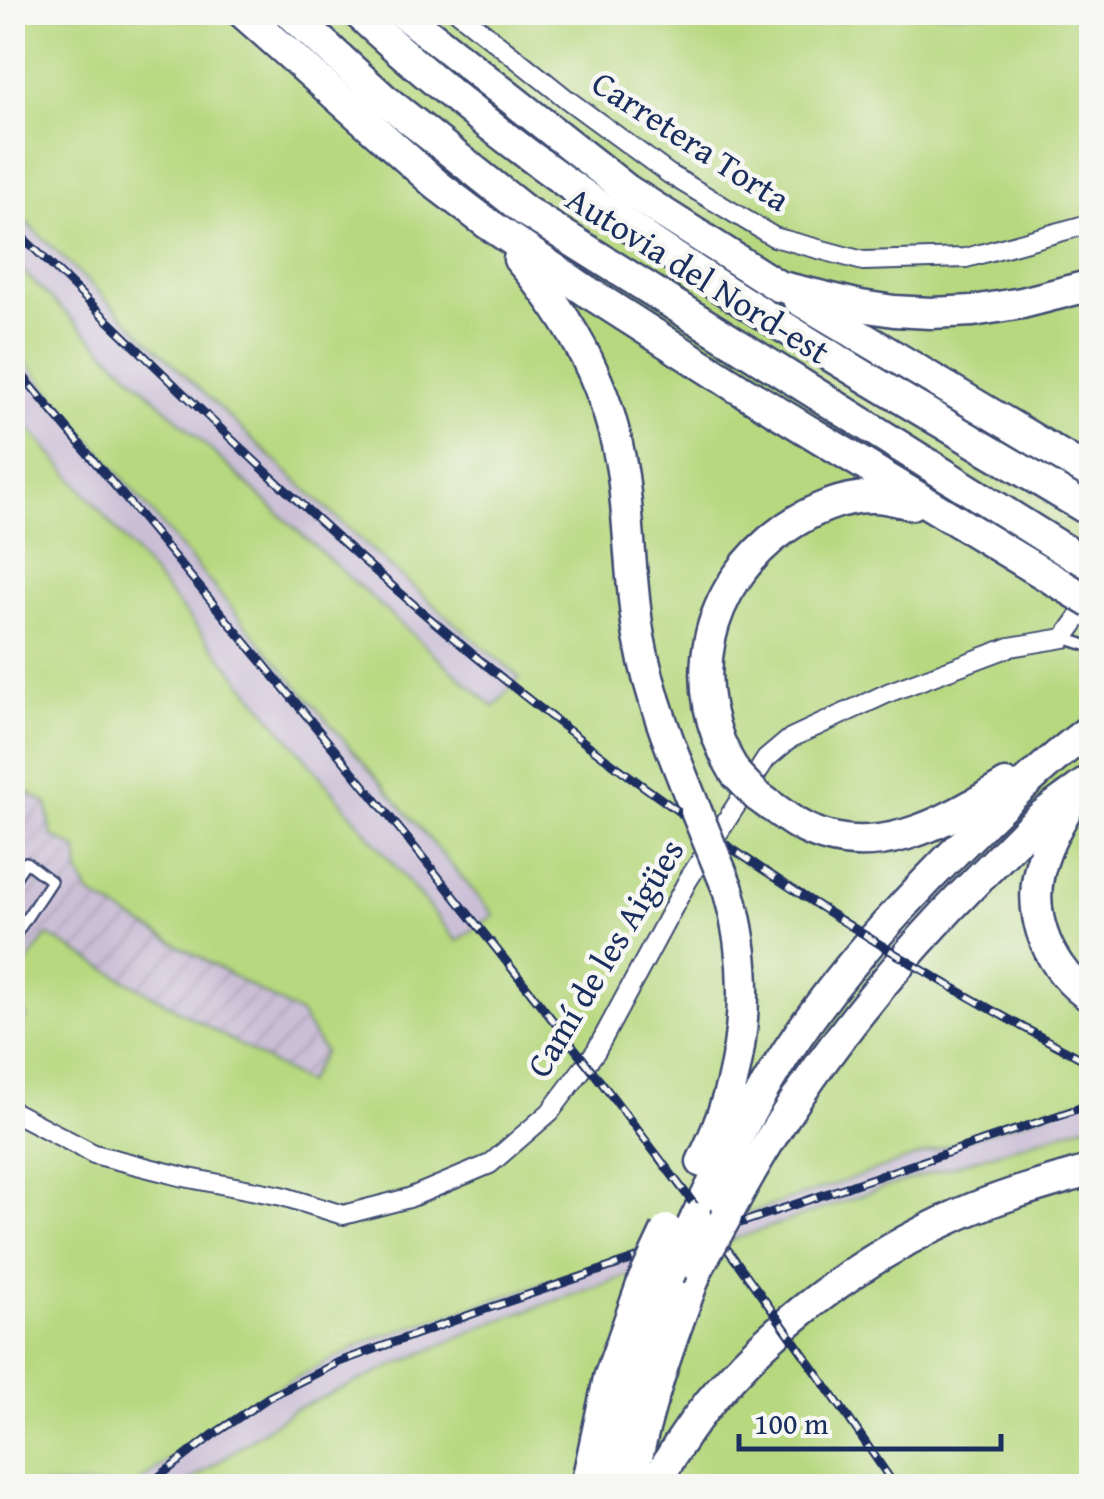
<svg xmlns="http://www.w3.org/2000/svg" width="1104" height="1499" viewBox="0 0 1104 1499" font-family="'Gentium Book Plus',serif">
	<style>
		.industrial { fill: url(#industrial-furrows) }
		.railway { fill: #cbbfd6 }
		.green { fill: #b8d87f; stroke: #6a846e; stroke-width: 2.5 }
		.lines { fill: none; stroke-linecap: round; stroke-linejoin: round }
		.lane-casing { stroke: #3c4a6f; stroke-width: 14 }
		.street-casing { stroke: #3c4a6f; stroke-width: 22 }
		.highway-casing { stroke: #3c4a6f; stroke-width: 35 }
		.lane { stroke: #fff; stroke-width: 9 }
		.street { stroke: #fff; stroke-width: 18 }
		.highway { stroke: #fff; stroke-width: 30 }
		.rail-casing { stroke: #1b2f5e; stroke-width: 9 }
		.rail { stroke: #f6f6f2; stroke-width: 5; stroke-dasharray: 15; stroke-linecap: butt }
		.highway-bridge-casing { stroke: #3c4a6f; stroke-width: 35; stroke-linecap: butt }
		.highway-bridge { stroke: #fff; stroke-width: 30 }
		.labels { text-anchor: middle; stroke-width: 9; stroke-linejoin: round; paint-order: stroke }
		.street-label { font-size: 35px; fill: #1b2f5e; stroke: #f6f6f2 }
	</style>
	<defs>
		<pattern id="industrial-furrows" width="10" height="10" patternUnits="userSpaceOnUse" patternTransform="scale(2.5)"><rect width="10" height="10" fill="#cbbfd6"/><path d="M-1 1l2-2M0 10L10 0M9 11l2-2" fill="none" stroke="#aea4ba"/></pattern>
	</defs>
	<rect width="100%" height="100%" fill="#f6f6f2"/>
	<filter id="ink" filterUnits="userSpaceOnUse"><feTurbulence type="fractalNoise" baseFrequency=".01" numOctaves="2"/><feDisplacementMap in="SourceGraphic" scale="20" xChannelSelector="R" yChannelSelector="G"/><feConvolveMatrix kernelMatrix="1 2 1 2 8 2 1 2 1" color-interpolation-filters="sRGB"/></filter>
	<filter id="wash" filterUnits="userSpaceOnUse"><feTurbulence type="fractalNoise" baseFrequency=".0048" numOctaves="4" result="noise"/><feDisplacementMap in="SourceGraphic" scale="40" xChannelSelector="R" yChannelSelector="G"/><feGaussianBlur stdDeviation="2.25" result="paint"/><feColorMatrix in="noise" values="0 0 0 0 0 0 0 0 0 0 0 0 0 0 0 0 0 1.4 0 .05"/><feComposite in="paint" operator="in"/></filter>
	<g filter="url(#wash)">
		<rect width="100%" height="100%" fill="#f4e3ce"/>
		<path class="industrial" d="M13 783 47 804 52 836 77 849 79 873 89 894 301 1015 325 1052 306 1083 47 936 13 984Z"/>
		<g class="railway">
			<path d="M12 210 279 463 453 623 520 678 495 707 366 595 252 490 13 262Z"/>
			<path d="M12 347 270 654 495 916 457 941 98 508 13 409Z"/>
			<path d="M1091 1097V1123L886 1187 491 1323 293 1410 183 1486H135L229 1412 371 1340 486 1303Z"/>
		</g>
		<g class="green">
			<path d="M12 13H1091V1097L486 1303 371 1340 229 1412 135 1486H13L12 1039 27 1016 13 1008V984L47 935 306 1083 324 1052 301 1015 89 894 79 873 77 849 52 836 47 804 13 783V409L98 508 457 941 494 915 270 654 13 347V262C170 414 330 563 494 707L520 678C342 532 179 368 13 210Z"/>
			<path d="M1091 1123V1486H183L293 1410 491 1323 886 1187Z"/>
		</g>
	</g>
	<g filter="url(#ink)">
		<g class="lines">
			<defs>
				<g id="lane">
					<path d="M1064 638 1092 647"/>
					<path d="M12 882 26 862 51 881 12 940"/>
				</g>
				<g id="street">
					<path d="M458 12 568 100 669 174 774 237 863 261 966 258 1092 223"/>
					<path d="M12 1111 94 1154 184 1177 282 1196 343 1215 409 1198 490 1164 550 1112 596 1051 688 880 766 759 791 738 890 692 1010 647 1064 638 1092 599"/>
				</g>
				<g id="highway">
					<path d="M242 12 437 185 487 223 591 294 738 388 1062 585"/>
					<path d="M289 12 384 99 525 211 1092 567"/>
					<path d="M357 12C575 216 838 359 1092 512"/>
					<path d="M401 12 627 190 778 286 861 306 894 311 931 313 973 311 1022 303 1092 285"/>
					<path d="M519 259C575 323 610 391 623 476 630 530 630 584 639 637 650 698 673 754 696 811"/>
					<path d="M798 299 1092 474"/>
					<path d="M736 774C682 687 703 586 787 527 810 511 843 496 873 497 886 497 899 501 911 504"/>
					<path d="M1073 798C1060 820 1047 843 1040 868 1027 917 1050 971 1092 998"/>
					<path d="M771 806C780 812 788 819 797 824 870 866 944 823 1006 785"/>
					<path d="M702 1162C745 1078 755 980 728 889"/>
					<path d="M726 1217C790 1093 884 973 982 875 1002 856 1021 834 1042 816 1058 803 1075 792 1092 779"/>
					<path d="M696 1218C731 1144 770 1071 819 1006 865 944 917 889 972 835 1010 797 1049 760 1092 728"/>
					<path d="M586 1486 609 1378 644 1279"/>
					<path d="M607 1486C624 1415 642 1345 669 1276"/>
					<path d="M631 1486C645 1411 671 1339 698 1268"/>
					<path d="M655 1486C715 1366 840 1267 962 1213 1004 1195 1048 1183 1092 1170"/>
				</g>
			</defs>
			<use href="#lane" class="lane-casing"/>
			<use href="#street" class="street-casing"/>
			<use href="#highway" class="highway-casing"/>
			<use href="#lane" class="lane"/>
			<use href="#street" class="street"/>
			<use href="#highway" class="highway"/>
			<defs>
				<g id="rail">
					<path d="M12 227C148 359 283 493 427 616 632 790 853 940 1092 1064"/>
					<path d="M12 363C317 728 628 1091 895 1486"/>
					<path d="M147 1486 214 1434 269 1397 339 1362 486 1309 1092 1104"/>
				</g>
			</defs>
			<use href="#rail" class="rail-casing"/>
			<use href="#rail" class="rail"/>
			<defs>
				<g id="highway-bridge">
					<path d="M1062 585 1092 603"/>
					<path d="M736 774 757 796 771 806"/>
					<path d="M696 811 728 889"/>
					<path d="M698 1268 726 1217"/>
					<path d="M669 1276 696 1218"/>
					<path d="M644 1279 667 1230"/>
				</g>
			</defs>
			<use href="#highway-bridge" class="highway-bridge-casing"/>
			<use href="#highway-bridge" class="highway-bridge"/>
		</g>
	</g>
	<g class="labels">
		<g class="street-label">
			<text transform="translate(691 141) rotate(33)" y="12">Carretera Torta</text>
			<text transform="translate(698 275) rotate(32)" y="12">Autovia del Nord-est</text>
			<text transform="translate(605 958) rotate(-59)" y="12">Camí de les Aigües</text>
		</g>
	</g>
	<rect width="1104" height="1499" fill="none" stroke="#f6f6f2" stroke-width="50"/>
	<path d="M739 1434v15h262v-15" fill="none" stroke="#1b2f5e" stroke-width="5"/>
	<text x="754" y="1434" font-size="30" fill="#1b2f5e" stroke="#f6f6f2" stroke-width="8" paint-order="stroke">100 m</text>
</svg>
